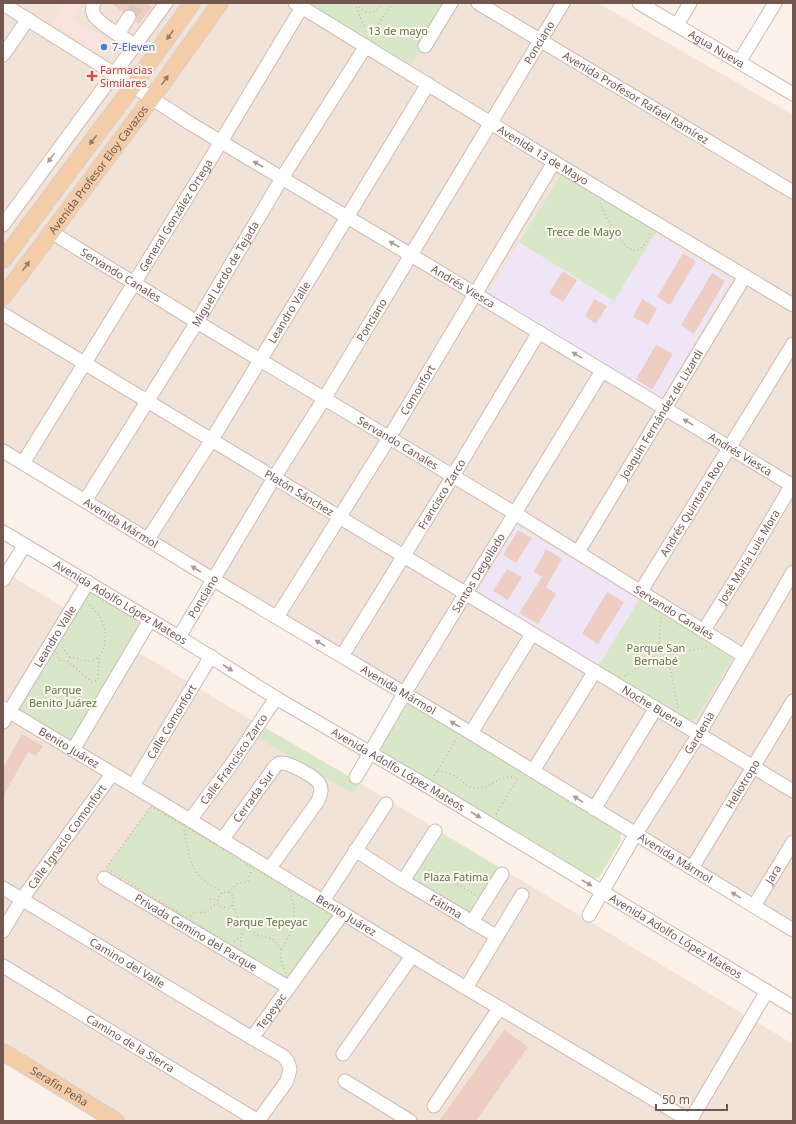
<svg xmlns="http://www.w3.org/2000/svg" width="796" height="1124" viewBox="0 0 796 1124" font-family="'Noto Sans',sans-serif">
	<style>
		.residential { fill: #f2e3d8 }
		.commercial { fill: #fae3de }
		.education { fill: #eee6f7 }
		.green { fill: #d9e7c9 }
		.building { fill: #eecec3 }
		.lines { fill: none; stroke-linecap: round; stroke-linejoin: round }
		.minor-tunnel { stroke: #d9cac2; stroke-width: 13; stroke-dasharray: 13 6; stroke-linecap: butt }
		.minor-casing { stroke: #cebbb3; stroke-width: 15 }
		.major-casing { stroke: #d8d0ce; stroke-width: 18 }
		.path { stroke: #d3b1a6; stroke-width: 1.5; stroke-dasharray: 1 3; stroke-linecap: butt }
		.minor { stroke: #fff; stroke-width: 13 }
		.major { stroke: #f3cda8; stroke-width: 16 }
		.oneway { fill: #997a6a }
		.oneway2 { fill: #ab9a95 }
		.shop-dot { fill: #3f7fe0; stroke: #fdf6ef; stroke-width: 1.5 }
		.health-dot { fill: #e0444e; stroke: #fdf6ef; stroke-width: 1.5 }
		.labels { text-anchor: middle; stroke-width: 4; stroke-linejoin: round; paint-order: stroke }
		.park-label { font-size: 11px; fill: #5d7848; stroke: #fdf6ef }
		.street-label { font-size: 11px; fill: #73574f; stroke: #fdf6ef }
		.shop-label { font-size: 11px; fill: #366cbe; stroke: #fdf6ef; text-anchor: start }
		.health-label { font-size: 11px; fill: #be3a42; stroke: #fdf6ef; text-anchor: start }
	</style>
	<rect width="100%" height="100%" fill="#fbf1e9"/>
	<g class="residential">
		<path d="M3 3H598L793 115V938L635 843 3 455Z"/>
		<path d="M3 571 248 718 360 783 793 1044V1121H119L3 1051Z"/>
	</g>
	<path class="commercial" d="M63 3H81L72 19 112 42 105 56 52 24Z"/>
	<g class="education">
		<path d="M654 234 731 280 662 398 488 294 519 242 614 301Z"/>
		<path d="M517 526 639 600 599 664 478 591Z"/>
	</g>
	<g class="green">
		<path d="M300 3H448L408 70Z"/>
		<path d="M565 168 658 229 614 301 519 242Z"/>
		<path d="M89 589 147 623 73 750 13 711Z"/>
		<path d="M640 598 731 652 732 660 695 720 687 721 598 667Z"/>
		<path d="M411 704 620 833 621 841 599 878H592L382 753 381 746 405 705Z"/>
		<path d="M264 727 360 783 353 794 258 738Z"/>
		<path d="M151 806 332 915 287 980 106 868Z"/>
		<path d="M438 831 501 869 474 915 406 882Z"/>
	</g>
	<g class="building">
		<path d="M111 3H147L152 7 139 24 136 22 137 17 134 11 129 9 123 12Z"/>
		<path d="M683 253 696 261 670 305 657 297Z"/>
		<path d="M563 271 577 280 563 302 549 293Z"/>
		<path d="M712 273 725 281 694 334 681 325Z"/>
		<path d="M594 299 607 306 596 324 585 316Z"/>
		<path d="M642 299 657 308 648 325 633 317Z"/>
		<path d="M656 345 673 354 652 390 636 379Z"/>
		<path d="M518 530 532 538 516 563 503 555Z"/>
		<path d="M546 549 562 559 546 587 556 594 538 624 519 613 542 577 534 572Z"/>
		<path d="M507 569 522 577 508 600 493 591Z"/>
		<path d="M607 592 624 602 598 644 582 634Z"/>
		<path d="M22 734 43 746 36 756 28 752 3 797V768Z"/>
		<path d="M504 1030 528 1047 476 1121H439Z"/>
	</g>
	<g class="lines">
		<path class="minor-tunnel" d="M129 17 139 3"/>
		<defs>
			<g id="minor">
				<path d="M94 3C92 7 92 11 94 15 99 24 125 39 135 45"/>
				<path id="s1" d="M295 3 554 162 793 305"/>
				<path id="s2" d="M478 3 793 192"/>
				<path id="s3" d="M639 3 793 94"/>
				<path id="s4" d="M3 4 113 73 191 124 411 255 793 486"/>
				<path d="M677 25 690 3"/>
				<path d="M118 34 129 17"/>
				<path d="M425 46 451 3"/>
				<path d="M3 55 28 19"/>
				<path d="M739 62 775 3"/>
				<path d="M3 225 166 3"/>
				<path id="s5" d="M51 232 197 322 516 514 744 656"/>
				<path id="s6" d="M3 314 793 791"/>
				<path id="s7" d="M3 451 214 580 471 733 793 930"/>
				<path id="s8" d="M23 463 199 178 302 7"/>
				<path id="s9" d="M85 501 197 322 282 178 366 46"/>
				<path id="s10" d="M3 532 179 637 276 698 427 786 793 1007"/>
				<path id="s11" d="M148 539 211 441 428 84"/>
				<path id="s12" d="M578 552 745 276"/>
				<path d="M3 580 24 546"/>
				<path id="s13" d="M641 591 793 344"/>
				<path id="s14" d="M277 617 389 438 554 162"/>
				<path id="s15" d="M704 630 744 566 793 483"/>
				<path id="s16" d="M179 637 274 478 324 399 563 3"/>
				<path id="s17" d="M342 656 453 476 539 332"/>
				<path id="s18" d="M3 708 190 820 439 972 690 1121"/>
				<path id="s19" d="M3 722 88 582"/>
				<path d="M471 733 532 634"/>
				<path d="M73 750 150 620"/>
				<path d="M533 771 595 671"/>
				<path id="s20" d="M356 777 404 694 602 371"/>
				<path id="s21" d="M133 786 211 656"/>
				<path d="M594 809 656 708"/>
				<path id="s22" d="M190 820 231 765 276 698"/>
				<path id="s23" d="M222 840 274 768C276 765 278 763 281 763 289 762 315 777 319 783 323 789 320 796 318 801L270 868"/>
				<path id="s24" d="M355 850 403 881 496 936"/>
				<path id="s25" d="M692 868 793 701"/>
				<path id="s26" d="M104 878 288 987"/>
				<path d="M403 881 435 831"/>
				<path id="s27" d="M3 888 252 1038"/>
				<path d="M323 901 386 804"/>
				<path id="s28" d="M754 906 793 842"/>
				<path id="s29" d="M589 915 635 835 699 734 793 572"/>
				<path d="M472 922 502 874"/>
				<path id="s30" d="M3 931 22 899 112 774"/>
				<path id="s31" d="M3 966 258 1121 287 1081 290 1069 288 1062 283 1056 252 1038 343 913"/>
				<path d="M466 988 522 895"/>
				<path d="M343 1054 412 956"/>
				<path d="M345 1081 410 1121"/>
				<path d="M434 1106 494 1016 501 1008"/>
				<path d="M690 1121 767 991"/>
			</g>
			<g id="major">
				<path d="M3 260 133 86 192 3"/>
				<path id="s32" d="M3 297 152 98 220 3"/>
				<path id="s33" d="M3 1052 116 1121"/>
			</g>
		</defs>
		<use href="#minor" class="minor-casing"/>
		<use href="#major" class="major-casing"/>
		<g class="path">
			<path d="M355 3 363 25 370 30H374L393 3"/>
			<path d="M358 3 360 8 368 13C374 12 380 10 380 3"/>
			<path d="M600 203 607 219 626 247 635 251C644 247 648 242 650 232"/>
			<path d="M659 644 678 653 670 668 652 659 659 644 661 617"/>
			<path d="M62 647 70 657C76 658 82 661 88 661 106 661 108 635 103 623 101 616 93 609 88 603"/>
			<path d="M57 653 59 660 68 662"/>
			<path d="M678 653 707 647"/>
			<path d="M70 657 68 662 92 682 98 680 99 656"/>
			<path d="M670 668 678 708"/>
			<path d="M625 676 652 659"/>
			<path d="M438 771C445 772 452 774 458 778 463 782 467 787 474 788 492 791 498 772 518 778"/>
			<path d="M434 776 457 738"/>
			<path d="M151 806 332 915 287 980 106 868Z"/>
			<path d="M496 814 518 778"/>
			<path d="M184 830C191 862 189 875 221 891"/>
			<path d="M425 868 454 882 475 895"/>
			<path d="M229 892H222L219 896 217 903 219 906 229 908 233 904 234 897 229 892 236 884 248 881 251 871"/>
			<path d="M210 899 218 900"/>
			<path d="M233 905C237 918 244 931 258 935 271 939 274 937 281 949"/>
			<path d="M190 916 195 912 204 913 217 903"/>
			<path d="M234 941 241 937"/>
			<path d="M241 946V937L245 927"/>
			<path d="M286 973C276 954 282 951 289 935 295 922 296 908 291 895"/>
		</g>
		<use href="#minor" class="minor"/>
		<use href="#major" class="major"/>
	</g>
	<defs><path id="oneway-solid" d="M-6-.8H1V-3.2L6.5 0L1 3.2V.8H-6Z"/></defs>
	<g class="oneway">
		<use href="#oneway-solid" transform="translate(170 35) rotate(125)"/>
		<use href="#oneway-solid" transform="translate(165 80) rotate(-55)"/>
		<use href="#oneway-solid" transform="translate(93 140) rotate(127)"/>
		<use href="#oneway-solid" transform="translate(26 266) rotate(-53)"/>
	</g>
	<g class="oneway2">
		<use href="#oneway-solid" transform="translate(51 158) rotate(126)"/>
		<use href="#oneway-solid" transform="translate(258 164) rotate(-150)"/>
		<use href="#oneway-solid" transform="translate(394 244) rotate(-150)"/>
		<use href="#oneway-solid" transform="translate(577 355) rotate(-149)"/>
		<use href="#oneway-solid" transform="translate(688 422) rotate(-149)"/>
		<use href="#oneway-solid" transform="translate(196 569) rotate(-148)"/>
		<use href="#oneway-solid" transform="translate(320 643) rotate(-149)"/>
		<use href="#oneway-solid" transform="translate(228 668) rotate(33)"/>
		<use href="#oneway-solid" transform="translate(455 724) rotate(-149)"/>
		<use href="#oneway-solid" transform="translate(578 799) rotate(-148)"/>
		<use href="#oneway-solid" transform="translate(476 815) rotate(31)"/>
		<use href="#oneway-solid" transform="translate(587 883) rotate(31)"/>
		<use href="#oneway-solid" transform="translate(736 895) rotate(-148)"/>
	</g>
	<circle class="shop-dot" cx="104" cy="47" r="4"/>
	<path class="health-dot" d="M90 70h4v4h4v4h-4v4h-4v-4h-4v-4h4z"/>
	<g class="labels">
		<g class="park-label">
			<text x="398" y="35">13 de mayo</text>
			<text x="584" y="236">Trece de Mayo</text>
			<text x="656" y="652">Parque San<tspan x="656" dy="13">Bernabé</tspan></text>
			<text x="63" y="694">Parque<tspan x="63" dy="13">Benito Juárez</tspan></text>
			<text x="456" y="881">Plaza Fatima</text>
			<text x="267" y="926">Parque Tepeyac</text>
		</g>
		<g class="street-label">
			<text dy="4" stroke="none"><textPath href="#s16" startOffset="695">Ponciano</textPath></text>
			<text dy="4" stroke="none"><textPath href="#s3" startOffset="90">Agua Nueva</textPath></text>
			<text dy="4" stroke="none"><textPath href="#s2" startOffset="184">Avenida Profesor Rafael Ramírez</textPath></text>
			<text dy="4" stroke="none"><textPath href="#s1" startOffset="291">Avenida 13 de Mayo</textPath></text>
			<text dy="4" stroke="none"><textPath href="#s32" startOffset="159">Avenida Profesor Eloy Cavazos</textPath></text>
			<text dy="4" stroke="none"><textPath href="#s8" startOffset="291">General González Ortega</textPath></text>
			<text dy="4" stroke="none"><textPath href="#s9" startOffset="267">Miguel Lerdo de Tejada</textPath></text>
			<text dy="4" stroke="none"><textPath href="#s5" startOffset="82">Servando Canales</textPath></text>
			<text dy="4" stroke="none"><textPath href="#s4" startOffset="540">Andrés Viesca</textPath></text>
			<text dy="4" stroke="none"><textPath href="#s11" startOffset="267">Leandro Valle</textPath></text>
			<text dy="4" stroke="none"><textPath href="#s16" startOffset="371">Ponciano</textPath></text>
			<text dy="4" stroke="none"><textPath href="#s14" startOffset="267">Comonfort</textPath></text>
			<text dy="4" stroke="none"><textPath href="#s12" startOffset="161">Joaquín Fernández de Lizardi</textPath></text>
			<text dy="4" stroke="none"><textPath href="#s5" startOffset="406">Servando Canales</textPath></text>
			<text dy="4" stroke="none"><textPath href="#s4" startOffset="864">Andrés Viesca</textPath></text>
			<text dy="4" stroke="none"><textPath href="#s6" startOffset="346">Platón Sánchez</textPath></text>
			<text dy="4" stroke="none"><textPath href="#s17" startOffset="190">Francisco Zarco</textPath></text>
			<text dy="4" stroke="none"><textPath href="#s13" startOffset="97">Andrés Quintana Roo</textPath></text>
			<text dy="4" stroke="none"><textPath href="#s7" startOffset="138">Avenida Mármol</textPath></text>
			<text dy="4" stroke="none"><textPath href="#s15" startOffset="86">José María Luis Mora</textPath></text>
			<text dy="4" stroke="none"><textPath href="#s20" startOffset="238">Santos Degollado</textPath></text>
			<text dy="4" stroke="none"><textPath href="#s16" startOffset="47">Ponciano</textPath></text>
			<text dy="4" stroke="none"><textPath href="#s10" startOffset="137">Avenida Adolfo López Mateos</textPath></text>
			<text dy="4" stroke="none"><textPath href="#s5" startOffset="730">Servando Canales</textPath></text>
			<text dy="4" stroke="none"><textPath href="#s19" startOffset="100">Leandro Valle</textPath></text>
			<text dy="4" stroke="none"><textPath href="#s7" startOffset="462">Avenida Mármol</textPath></text>
			<text dy="4" stroke="none"><textPath href="#s6" startOffset="759">Noche Buena</textPath></text>
			<text dy="4" stroke="none"><textPath href="#s21" startOffset="75">Calle Comonfort</textPath></text>
			<text dy="4" stroke="none"><textPath href="#s29" startOffset="213">Gardenia</textPath></text>
			<text dy="4" stroke="none"><textPath href="#s18" startOffset="77">Benito Juárez</textPath></text>
			<text dy="4" stroke="none"><textPath href="#s22" startOffset="75">Calle Francisco Zarco</textPath></text>
			<text dy="4" stroke="none"><textPath href="#s10" startOffset="461">Avenida Adolfo López Mateos</textPath></text>
			<text dy="4" stroke="none"><textPath href="#s25" startOffset="98">Heliotropo</textPath></text>
			<text dy="4" stroke="none"><textPath href="#s23" startOffset="54">Cerrada Sur</textPath></text>
			<text dy="4" stroke="none"><textPath href="#s30" startOffset="114">Calle Ignacio Comonfort</textPath></text>
			<text dy="4" stroke="none"><textPath href="#s7" startOffset="786">Avenida Mármol</textPath></text>
			<text dy="4" stroke="none"><textPath href="#s28" startOffset="37">Jara</textPath></text>
			<text dy="4" stroke="none"><textPath href="#s24" startOffset="107">Fátima</textPath></text>
			<text dy="4" stroke="none"><textPath href="#s18" startOffset="401">Benito Juárez</textPath></text>
			<text dy="4" stroke="none"><textPath href="#s26" startOffset="107">Privada Camino del Parque</textPath></text>
			<text dy="4" stroke="none"><textPath href="#s10" startOffset="785">Avenida Adolfo López Mateos</textPath></text>
			<text dy="4" stroke="none"><textPath href="#s27" startOffset="145">Camino del Valle</textPath></text>
			<text dy="4" stroke="none"><textPath href="#s31" startOffset="444">Tepeyac</textPath></text>
			<text dy="4" stroke="none"><textPath href="#s31" startOffset="149">Camino de la Sierra</textPath></text>
			<text dy="4" stroke="none"><textPath href="#s33" startOffset="66">Serafín Peña</textPath></text>
		</g>
		<g class="shop-label">
			<text x="112" y="51">7-Eleven</text>
		</g>
		<g class="health-label">
			<text x="100" y="74">Farmacias<tspan x="100" dy="13">Similares</tspan></text>
		</g>
	</g>
	<rect width="796" height="1124" fill="none" stroke="#73574f" stroke-width="8"/>
	<path d="M656 1104v6h71v-6" fill="none" stroke="#73574f" stroke-width="2"/>
	<text x="662" y="1104" font-size="12" fill="#73574f" stroke="#fdf6ef" stroke-width="3" paint-order="stroke">50 m</text>
</svg>
